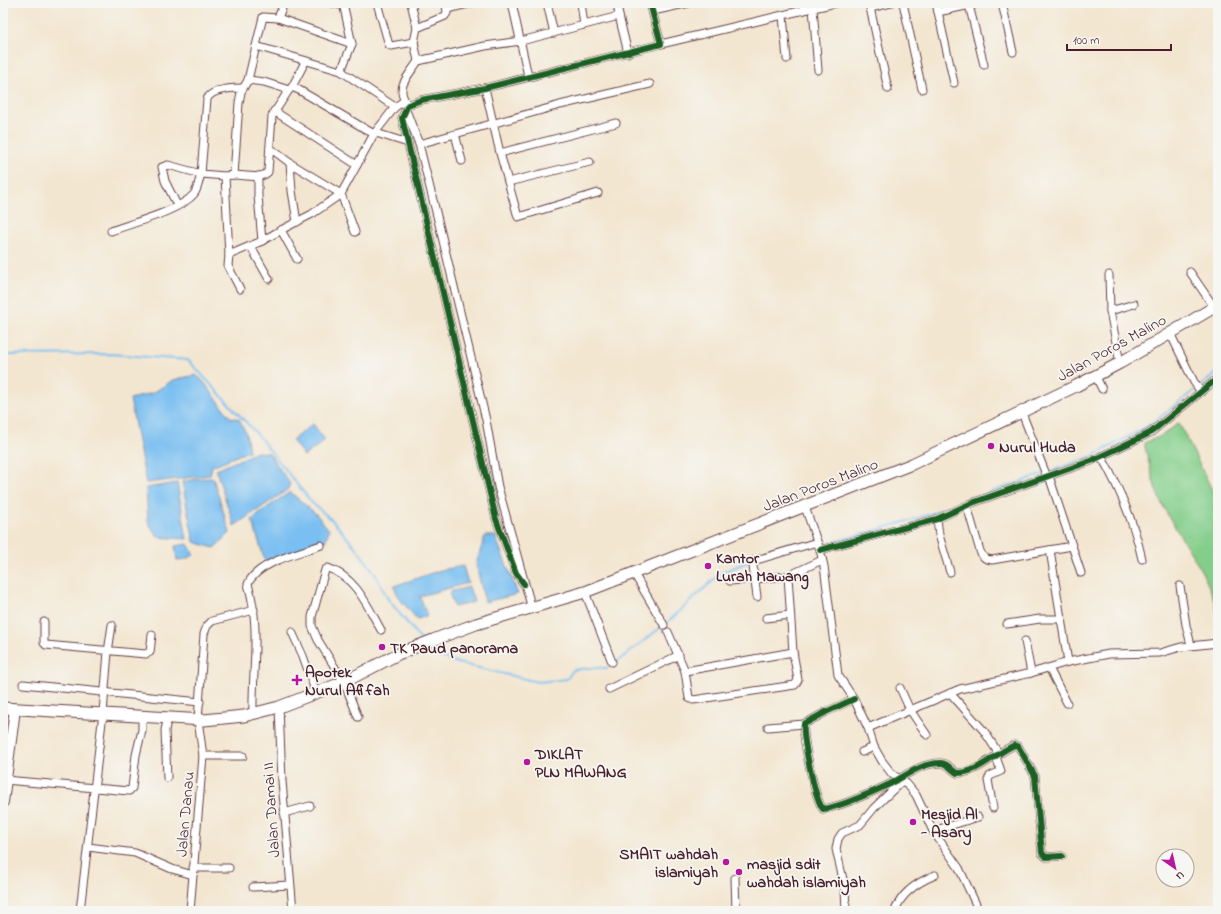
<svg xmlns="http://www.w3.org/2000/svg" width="1221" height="914" viewBox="0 0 1221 914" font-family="'Indie Flower',sans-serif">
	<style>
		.green { fill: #83ce8a; stroke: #66765a }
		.water { fill: #7abff1; stroke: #626f8e }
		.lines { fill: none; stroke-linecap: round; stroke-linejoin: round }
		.stream { stroke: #7abff1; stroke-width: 2 }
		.street-casing { stroke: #633d44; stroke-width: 9 }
		.secondary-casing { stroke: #633d44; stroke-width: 12 }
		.primary-casing { stroke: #633d44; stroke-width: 13 }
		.street { stroke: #fff; stroke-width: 7 }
		.secondary { stroke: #fff; stroke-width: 10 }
		.primary { stroke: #fff; stroke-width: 11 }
		.cycleway-casing { stroke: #f6f6f2; stroke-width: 8 }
		.cycleway { stroke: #1b5e20; stroke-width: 6 }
		.poi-dot { fill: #b5179e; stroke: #f6f6f2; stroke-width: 1.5 }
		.labels { text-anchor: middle; stroke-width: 3.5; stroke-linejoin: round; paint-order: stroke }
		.street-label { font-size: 16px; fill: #4a1f2b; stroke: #f6f6f2 }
		.poi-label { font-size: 16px; font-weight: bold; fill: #4a1f2b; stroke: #f6f6f2; text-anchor: start }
	</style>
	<rect width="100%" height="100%" fill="#f6f6f2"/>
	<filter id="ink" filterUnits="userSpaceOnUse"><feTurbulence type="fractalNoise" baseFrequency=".025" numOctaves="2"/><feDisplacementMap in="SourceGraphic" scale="8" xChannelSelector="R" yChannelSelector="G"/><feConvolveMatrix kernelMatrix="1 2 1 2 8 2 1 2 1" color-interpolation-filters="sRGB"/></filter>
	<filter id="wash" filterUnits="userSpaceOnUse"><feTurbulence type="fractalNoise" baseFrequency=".012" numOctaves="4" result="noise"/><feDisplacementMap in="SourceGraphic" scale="16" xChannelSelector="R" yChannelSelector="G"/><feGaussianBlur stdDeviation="0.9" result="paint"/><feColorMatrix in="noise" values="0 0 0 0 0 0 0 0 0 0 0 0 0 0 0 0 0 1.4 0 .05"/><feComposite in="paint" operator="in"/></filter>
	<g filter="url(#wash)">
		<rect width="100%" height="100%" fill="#f3e6d0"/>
		<path class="green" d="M1179 423 1215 496 1218 495V616C1210 573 1180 541 1161 502 1153 486 1149 461 1144 443L1161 436Z"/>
		<g class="water">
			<path d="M196 375 203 381 230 417 239 419 246 433 249 451 212 466 210 475 146 483 130 399 153 393 173 380Z"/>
			<path d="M313 424 325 440 304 456 292 440Z"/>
			<path d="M257 452 269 453 290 484 287 490 234 526 216 470Z"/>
			<path d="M213 478 230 533 214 548 194 542 182 482 197 479Z"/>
			<path d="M177 483 187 539 158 537 148 522 146 488Z"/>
			<path d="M290 492 316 514 329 530 325 542 266 564 252 520 268 507Z"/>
			<path d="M485 536H495L518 594 485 602 476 564Z"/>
			<path d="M188 544 194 555 186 559 177 560 175 546Z"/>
			<path d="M463 566 468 583 420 596 427 616 417 619 399 598 394 586 441 570Z"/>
			<path d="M469 587 474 602 454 607 449 592Z"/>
		</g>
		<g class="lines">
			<g class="stream">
				<path d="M3 355 110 354 188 360 257 434 312 503 332 520 357 549 374 572 388 599 421 640"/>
				<path d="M820 543H830L919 518 1093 456 1150 425 1218 372"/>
				<path d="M775 551 784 548"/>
				<path d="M426 646 433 654 458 663 538 682 567 679 573 670 588 668H607L623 657 669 621 721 573 752 560"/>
			</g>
		</g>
	</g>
	<g filter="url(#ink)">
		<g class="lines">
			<defs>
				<g id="street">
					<path d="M284 3 278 18 352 44"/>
					<path d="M332 3 344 6"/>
					<path d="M343 3 352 44 341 71 395 107 404 101"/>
					<path d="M377 3 389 45 391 46 414 42"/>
					<path d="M512 3 528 76"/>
					<path d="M547 3 554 33"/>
					<path d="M803 3 804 10 836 3"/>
					<path d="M869 3 888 89"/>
					<path d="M903 3 922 89"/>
					<path d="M936 3 954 83"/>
					<path d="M1002 3 1013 52"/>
					<path d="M969 5 984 65"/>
					<path d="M813 8 818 70"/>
					<path d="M870 8 891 3"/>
					<path d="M447 9 472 3"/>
					<path d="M653 11 689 3"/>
					<path d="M938 12 979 3"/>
					<path d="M619 16 628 53"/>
					<path d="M783 16 787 59"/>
					<path d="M584 25 619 16 617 3"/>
					<path d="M417 28 445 16 447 13 446 3"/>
					<path d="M661 44 804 10"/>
					<path d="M256 46 263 17 278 18"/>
					<path d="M418 61 485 46 521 41 584 25 581 3"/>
					<path d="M248 80 264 82 289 90 292 87 299 90 374 134 395 107"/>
					<path d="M292 87 305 62"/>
					<path d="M485 88 500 153 616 123"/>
					<path d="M407 104C394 87 409 76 418 61L414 42 417 28 411 3"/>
					<path d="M406 110 419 144 438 220 486 420 498 487 532 609"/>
					<path d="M274 111 357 165"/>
					<path d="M376 133 408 143"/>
					<path d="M455 134 462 161"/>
					<path d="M419 144 560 105 650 84"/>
					<path d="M270 148 290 163 341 194 355 232"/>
					<path d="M500 153 518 217 598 193"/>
					<path d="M290 163 292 191 297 222"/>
					<path d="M234 175C245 175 260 180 268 172L272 116 289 90"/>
					<path d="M508 182 590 162"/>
					<path d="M177 205 165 181 162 167 168 165 201 174 207 99C212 89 233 88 243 88"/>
					<path d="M281 230 312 214 341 194 374 134"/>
					<path d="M111 231C132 223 180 211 194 194 198 189 199 180 201 174L225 176"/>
					<path d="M262 241 281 230 297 259"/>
					<path d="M251 247 269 279"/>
					<path d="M229 255 262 241 258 196V176"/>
					<path d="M1190 272 1214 307"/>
					<path d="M1109 275 1110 311 1120 363"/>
					<path d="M240 289 228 266 229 255 225 176 234 175 239 103 241 92 248 80 256 46 341 71"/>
					<path d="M1110 311 1134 304"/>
					<path d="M1170 333 1194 382 1201 392"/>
					<path d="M1095 375 1102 389"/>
					<path d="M1022 413 1047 477"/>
					<path d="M1101 456C1120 489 1134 522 1142 559"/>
					<path d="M1049 476 1081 573"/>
					<path d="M967 506 980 551C983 558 985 559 992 560L1072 546"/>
					<path d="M805 507 820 550 824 566 838 675 854 699 868 728 874 747 882 761 892 774 907 784 916 795 933 831 959 868 979 911"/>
					<path d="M937 519 939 535 950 572"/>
					<path d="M820 550 937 519 972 503 1091 461 1150 433 1218 378"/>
					<path d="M1050 550 1068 662"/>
					<path d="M753 561 817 542"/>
					<path d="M753 566 757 597"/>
					<path d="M633 572 664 625"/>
					<path d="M730 581 788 576"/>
					<path d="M524 584 516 573 496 519 402 118 408 105 421 100 485 88 661 44 650 3"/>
					<path d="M1180 586 1186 625 1191 645"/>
					<path d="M585 592 612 662"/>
					<path d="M766 618 790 615"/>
					<path d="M44 622V643L46 645 146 654 150 652 152 635"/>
					<path d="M1007 624 1040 619H1062"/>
					<path d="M292 632 303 656 316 693"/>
					<path d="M668 632 685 671 689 698 693 700 795 685 798 680 793 652"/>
					<path d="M1025 641 1031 673"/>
					<path d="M1049 668 1067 703"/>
					<path d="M685 671 793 652 788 576 822 560"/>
					<path d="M23 684 200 702"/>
					<path d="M900 688 910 710 927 735"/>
					<path d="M609 689 679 655"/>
					<path d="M950 693 984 731 999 754"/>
					<path d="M854 699 826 712 804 724C802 736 815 800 823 809 840 807 873 792 890 784 907 775 921 763 941 763 948 763 951 770 957 773 979 773 995 753 1015 745L1018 746 1035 776 1042 853 1046 857 1062 856"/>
					<path d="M279 707 282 781 293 911"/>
					<path d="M253 713C252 670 261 626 248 584 257 562 300 553 321 545"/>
					<path d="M358 717 344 682 318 640 312 626V617L325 570 328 568C356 577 368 607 381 630"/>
					<path d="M768 727 804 724"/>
					<path d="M868 728 960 689 1031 673 1068 662 1109 654 1160 653 1181 647 1218 643"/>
					<path d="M862 752 874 747"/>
					<path d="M203 756H243"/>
					<path d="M167 778 165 730 168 717"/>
					<path d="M5 780 129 791 132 788 136 755 142 730V715"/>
					<path d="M993 808 988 780 990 776 1001 771 996 757"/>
					<path d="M284 813 310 806"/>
					<path d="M933 831 978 817"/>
					<path d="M88 847 135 853 172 869 193 875"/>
					<path d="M193 868H229"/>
					<path d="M735 878 736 911"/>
					<path d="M253 887 290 885"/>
					<path d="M80 911 103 713 108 652 112 625"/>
					<path d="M190 911 203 756 198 720 204 634 207 626 212 621 254 610"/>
					<path d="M846 911 845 888 836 849 838 839 842 833 860 825 874 808 902 781"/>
					<path d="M895 911C901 893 918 882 935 875"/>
				</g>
				<path id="secondary" d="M3 802 15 709"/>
				<path id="primary" d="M3 708 204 720 244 716 279 707 344 682 398 654 433 640 476 624 585 592 912 464 1076 386 1120 363 1218 305"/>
			</defs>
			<use href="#street" class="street-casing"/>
			<use href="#secondary" class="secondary-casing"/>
			<use href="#primary" class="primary-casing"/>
			<use href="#street" class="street"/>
			<use href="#secondary" class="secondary"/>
			<use href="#primary" class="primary"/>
			<defs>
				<g id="cycleway">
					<path d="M820 550 937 519 972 503 1091 461 1150 433 1218 378"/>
					<path d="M524 584 516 573 496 519 402 118 408 105 421 100 485 88 661 44 650 3"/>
					<path d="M854 699 826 712 804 724C802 736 815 800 823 809 840 807 873 792 890 784 907 775 921 763 941 763 948 763 951 770 957 773 979 773 995 753 1015 745L1018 746 1035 776 1042 853 1046 857 1062 856"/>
				</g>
			</defs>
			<use href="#cycleway" class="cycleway-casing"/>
			<use href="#cycleway" class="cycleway"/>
		</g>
	</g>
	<g class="poi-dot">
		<circle cx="991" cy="446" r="4"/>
		<circle cx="708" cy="566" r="4"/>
		<circle cx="382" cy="647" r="4"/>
		<path d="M295 674h4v4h4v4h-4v4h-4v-4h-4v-4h4z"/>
		<circle cx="527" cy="762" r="4"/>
		<circle cx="913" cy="822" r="4"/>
		<circle cx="726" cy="862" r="4"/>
		<circle cx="739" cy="872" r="4"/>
	</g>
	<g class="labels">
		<g class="street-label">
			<text transform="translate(1111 347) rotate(-29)" y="6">Jalan Poros Malino</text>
			<text transform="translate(820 484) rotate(-21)" y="6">Jalan Poros Malino</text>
			<text transform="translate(270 810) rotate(-94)" y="6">Jalan Damai II</text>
			<text transform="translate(184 814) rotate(-85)" y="6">Jalan Danau</text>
		</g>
		<g class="poi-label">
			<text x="999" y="452">Nurul Huda</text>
			<text x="716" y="563">Kantor<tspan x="716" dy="18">Lurah Mawang</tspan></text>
			<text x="390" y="653">TK Paud panorama</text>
			<text x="305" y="677">Apotek<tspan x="305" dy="18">Nurul Afifah</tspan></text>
			<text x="535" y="759">DIKLAT<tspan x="535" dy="18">PLN MAWANG</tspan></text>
			<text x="921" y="819">Mesjid Al<tspan x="921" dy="18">- Asary</tspan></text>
			<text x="718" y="859" text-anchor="end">SMAIT wahdah<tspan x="718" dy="18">islamiyah</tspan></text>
			<text x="747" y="869">masjid sdit<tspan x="747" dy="18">wahdah islamiyah</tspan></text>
		</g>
	</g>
	<rect width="1221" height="914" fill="none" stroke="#f6f6f2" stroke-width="16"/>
	<g transform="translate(1175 868) rotate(146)"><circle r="19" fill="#f6f6f2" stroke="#b1a0a2"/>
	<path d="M0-3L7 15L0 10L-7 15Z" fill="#b5179e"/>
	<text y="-6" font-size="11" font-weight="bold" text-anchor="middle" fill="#4a1f2b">U</text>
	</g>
	<path d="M1067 44v6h104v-6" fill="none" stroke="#4a1f2b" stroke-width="2"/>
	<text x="1073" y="44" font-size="12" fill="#4a1f2b" stroke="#f6f6f2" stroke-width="3" paint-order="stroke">100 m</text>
</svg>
